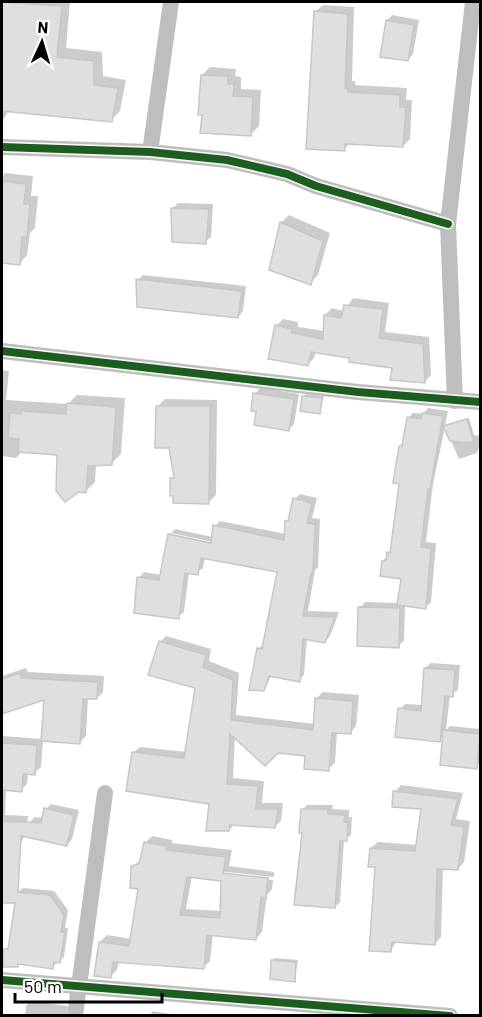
<svg xmlns="http://www.w3.org/2000/svg" width="482" height="1017" viewBox="0 0 482 1017" font-family="Barlow,sans-serif">
	<style>
		.shadow { fill: #0003; fill-rule: evenodd }
		.building { fill: #dfdfdf; stroke: #c7c7c7; stroke-width: 1.5; fill-rule: evenodd }
		.lines { fill: none; stroke-linecap: round; stroke-linejoin: round }
		.street { stroke: #bebebe; stroke-width: 16 }
		.cycleway-casing { stroke: #fff; stroke-width: 11 }
		.cycleway { stroke: #1b5e20; stroke-width: 8 }
	</style>
	<rect width="100%" height="100%" fill="#fff"/>
	<g class="shadow">
		<path d="M2 2H70L66 48 102 52 103 76 126 80 120 111 111 120 9 110 2 122Z"/>
		<path d="M323 5 354 7 352 81H355V85L407 88 406 100H412L410 139 403 146 350 143 344 149 315 12Z"/>
		<path d="M392 15 419 20 413 54 408 60 387 21Z"/>
		<path d="M210 67 236 69 235 76 241 77V89L261 90 259 126 251 134 202 75Z"/>
		<path d="M5 173 33 176 31 196H38L35 228 30 233 27 255 19 264 2 262V177Z"/>
		<path d="M178 203 213 204 211 237 205 242 172 209Z"/>
		<path d="M289 215 330 233 318 275 310 283 281 223Z"/>
		<path d="M143 275 246 286 243 311 238 317 138 280Z"/>
		<path d="M353 298 389 303 385 332 429 337 431 375 425 382 394 367 316 351 314 358 307 365 276 326 283 319 298 322V327L325 331V315L332 308 344 311Z"/>
		<path d="M2 370 9 371 6 400 68 404 77 395 125 398 121 454 112 463 96 464 95 482 86 491 58 453 23 451 16 458 2 456Z"/>
		<path d="M260 388 299 394 294 424 289 429 257 411 255 394Z"/>
		<path d="M306 394 324 396 320 412 303 397Z"/>
		<path d="M165 399 217 400 216 495 208 503 171 478 175 475 171 447 158 406Z"/>
		<path d="M428 408 448 411 445 425 469 418 474 435 480 436V444L477 453 459 459 445 427 433 484 426 542 436 543 431 602 425 608 405 605 404 641 398 646 360 608 365 602 399 603 403 577 383 561 392 549 400 482V446L404 442 408 418 413 413 423 414Z"/>
		<path d="M300 494 317 498 312 518 320 519 318 567 315 570 308 611 339 612 330 636 324 642 307 638 304 675 299 680 272 675 264 689 258 649 264 644 279 571 205 557 203 568 197 573 189 572 184 612 178 617 139 578 144 572 161 575 169 535 175 529 213 537 215 526 220 521 286 534 287 522 291 518 295 499ZM171 533 218 543V546L171 536Z"/>
		<path d="M166 636 211 649 209 661 239 673 236 715 315 724 316 699 323 692 359 695 356 726 350 733 337 732 335 763 328 769 307 755 235 736 233 778 264 781 262 803H283L281 821 274 827 235 824 229 830 211 802 133 753 140 747 187 752 196 687 160 642Z"/>
		<path d="M431 663 460 665 458 690 450 695 446 730 450 726 480 729V763L476 767 444 736 440 740 400 709 405 704 422 705 425 668Z"/>
		<path d="M26 668 28 672 104 676 103 692 97 698H88L86 736 79 743 43 740 41 767 34 773H28L27 784 21 790 6 789 5 815 28 816 27 825 35 817 44 818 46 809 51 804 79 810 72 839 67 845 25 835 2 882V736L43 739 45 698 2 712V676Z"/>
		<path d="M401 785 463 793 456 819 470 821 464 862 458 869 443 868 441 937 435 944 397 941 390 951 371 848 378 842 417 845 422 808 395 792Z"/>
		<path d="M307 805H333L332 809 349 810V817H352L351 835 344 840 340 902 335 907 303 831 302 810Z"/>
		<path d="M152 836 172 840V843L232 850 229 866 274 872V877L217 871 224 874 273 880 272 889 267 895 262 932 256 939 213 934 210 961 203 968 119 961 117 970 110 977 100 942 107 935 132 939 140 888 133 866 142 859 145 843ZM192 876 223 880 222 911 186 909Z"/>
		<path d="M23 888 54 891 68 910 65 928H68L64 957 52 967 21 962 17 966 5 950 10 945 18 892Z"/>
		<path d="M275 958 298 960 294 980 272 960Z"/>
		<path d="M31 1001 68 1006 67 1016H25L26 1006Z"/>
		<path d="M153 1011 182 1016H149Z"/>
	</g>
	<g class="building">
		<path d="M2 2 62 6 57 57 94 61V85L118 88 112 122 2 111Z"/>
		<path d="M314 11 348 14 345 88H348V92L400 95V107H406L403 147 345 144V151L306 149Z"/>
		<path d="M386 20 414 25 408 61 380 57Z"/>
		<path d="M201 75 228 76V84H234L233 96 253 97 251 136 200 133 202 115H198Z"/>
		<path d="M2 181 26 184 24 204H30L27 237H22L20 265 2 263Z"/>
		<path d="M171 208 209 209 206 244 172 242Z"/>
		<path d="M280 222 323 241 311 285 269 270Z"/>
		<path d="M136 279 242 291 238 318 137 307Z"/>
		<path d="M344 305 383 309 379 338 423 344 425 383 390 380 392 368 349 362V358L311 352 308 366 268 359 275 325 292 329V333L323 339 324 315 341 318Z"/>
		<path d="M253 393 294 399 289 431 254 425 256 412 251 411Z"/>
		<path d="M302 396 322 398 320 414 300 411Z"/>
		<path d="M67 403 116 407 112 465 88 466 86 493 79 492 65 502 56 491 57 455 18 452 19 439 8 438 10 413 21 414V411L66 414Z"/>
		<path d="M156 406H210L209 504 173 503V496H170V478H174L169 448H155Z"/>
		<path d="M422 413 443 416 430 489H428L421 547 431 548 426 609 397 605 401 579 380 576 382 561H386L387 552 390 553 399 484 393 483 399 446H402L407 417 421 419Z"/>
		<path d="M467 419 474 443 450 441 443 426Z"/>
		<path d="M293 498 312 503 307 523 315 524 313 574 311 573 303 616 335 617 325 643 303 639 300 682 269 676 264 691 249 690 257 648 262 649 277 572 201 558 198 575 185 573 179 619 134 613 137 577 159 580 168 534 211 543 213 525 284 540 285 521H288Z"/>
		<path d="M358 607 400 608 399 648 357 646Z"/>
		<path d="M159 641 206 655 203 667 233 680 231 720 313 730 315 698 353 701 351 734 332 733 329 771 304 769 305 756 278 753 265 766 230 734 227 784 258 786 256 809H278L275 828 230 825 229 831H206L209 804 126 791 132 752 184 758 195 688 148 675Z"/>
		<path d="M424 668 455 670 453 697 445 696 440 742 395 737 398 708 421 711Z"/>
		<path d="M20 673 22 678 98 682 97 699H83L80 744 41 741 44 700 2 714V679Z"/>
		<path d="M443 730 480 734 477 769 440 765Z"/>
		<path d="M2 743 37 745 35 775 23 774 22 792 2 790Z"/>
		<path d="M393 791 458 799 451 825 464 827 458 870 437 869 435 945 392 942 391 952 369 951 375 867H368L370 848 415 851 421 809 392 807Z"/>
		<path d="M44 808 74 815 67 846 21 836 18 892 50 895 64 915 61 932H65L60 963 54 962 53 969 18 964V967H3V949H8L15 903H2V821L41 823Z"/>
		<path d="M301 809H328V814L345 815 344 822H348L347 841H340L335 908 294 905 302 833H299Z"/>
		<path d="M144 842 166 846V850L226 857 223 873 268 878 266 898 261 897 256 940 207 935 204 969 113 962 111 978 94 976 99 942 129 946 138 889 130 888 131 866 139 864ZM187 877 221 881 220 918 180 915Z"/>
		<path d="M271 960 296 962 295 982 270 979Z"/>
	</g>
	<g class="lines">
		<g class="street">
			<path d="M2 147 150 152 227 160 287 174 316 186 448 224"/>
			<path d="M150 152 171 2"/>
			<path d="M2 351 358 392 480 402"/>
			<path d="M455 401 448 224 473 2"/>
			<path d="M2 980 450 1016"/>
			<path d="M75 1016 105 793"/>
		</g>
		<defs>
			<g id="cycleway">
				<path d="M2 147 150 152 227 160 287 174 316 186 448 224"/>
				<path d="M2 351 358 392 480 402"/>
				<path d="M2 980 450 1016"/>
			</g>
		</defs>
		<use href="#cycleway" class="cycleway-casing"/>
		<use href="#cycleway" class="cycleway"/>
	</g>
	<rect width="482" height="1017" fill="none" stroke="#000000" stroke-width="6"/>
	<g transform="translate(42 42) rotate(4)" stroke="#ffffff" stroke-width="4.5" paint-order="stroke">
	<path d="M0-4.5L10 22L0 15L-10 22Z" fill="#000000"/>
	<text y="-9" font-size="16" font-weight="bold" text-anchor="middle" fill="#000000">N</text>
	</g>
	<path d="M15 993v9h147v-9" fill="none" stroke="#000000" stroke-width="3"/>
	<text x="24" y="993" font-size="18" fill="#000000" stroke="#ffffff" stroke-width="4.5" paint-order="stroke">50 m</text>
</svg>
